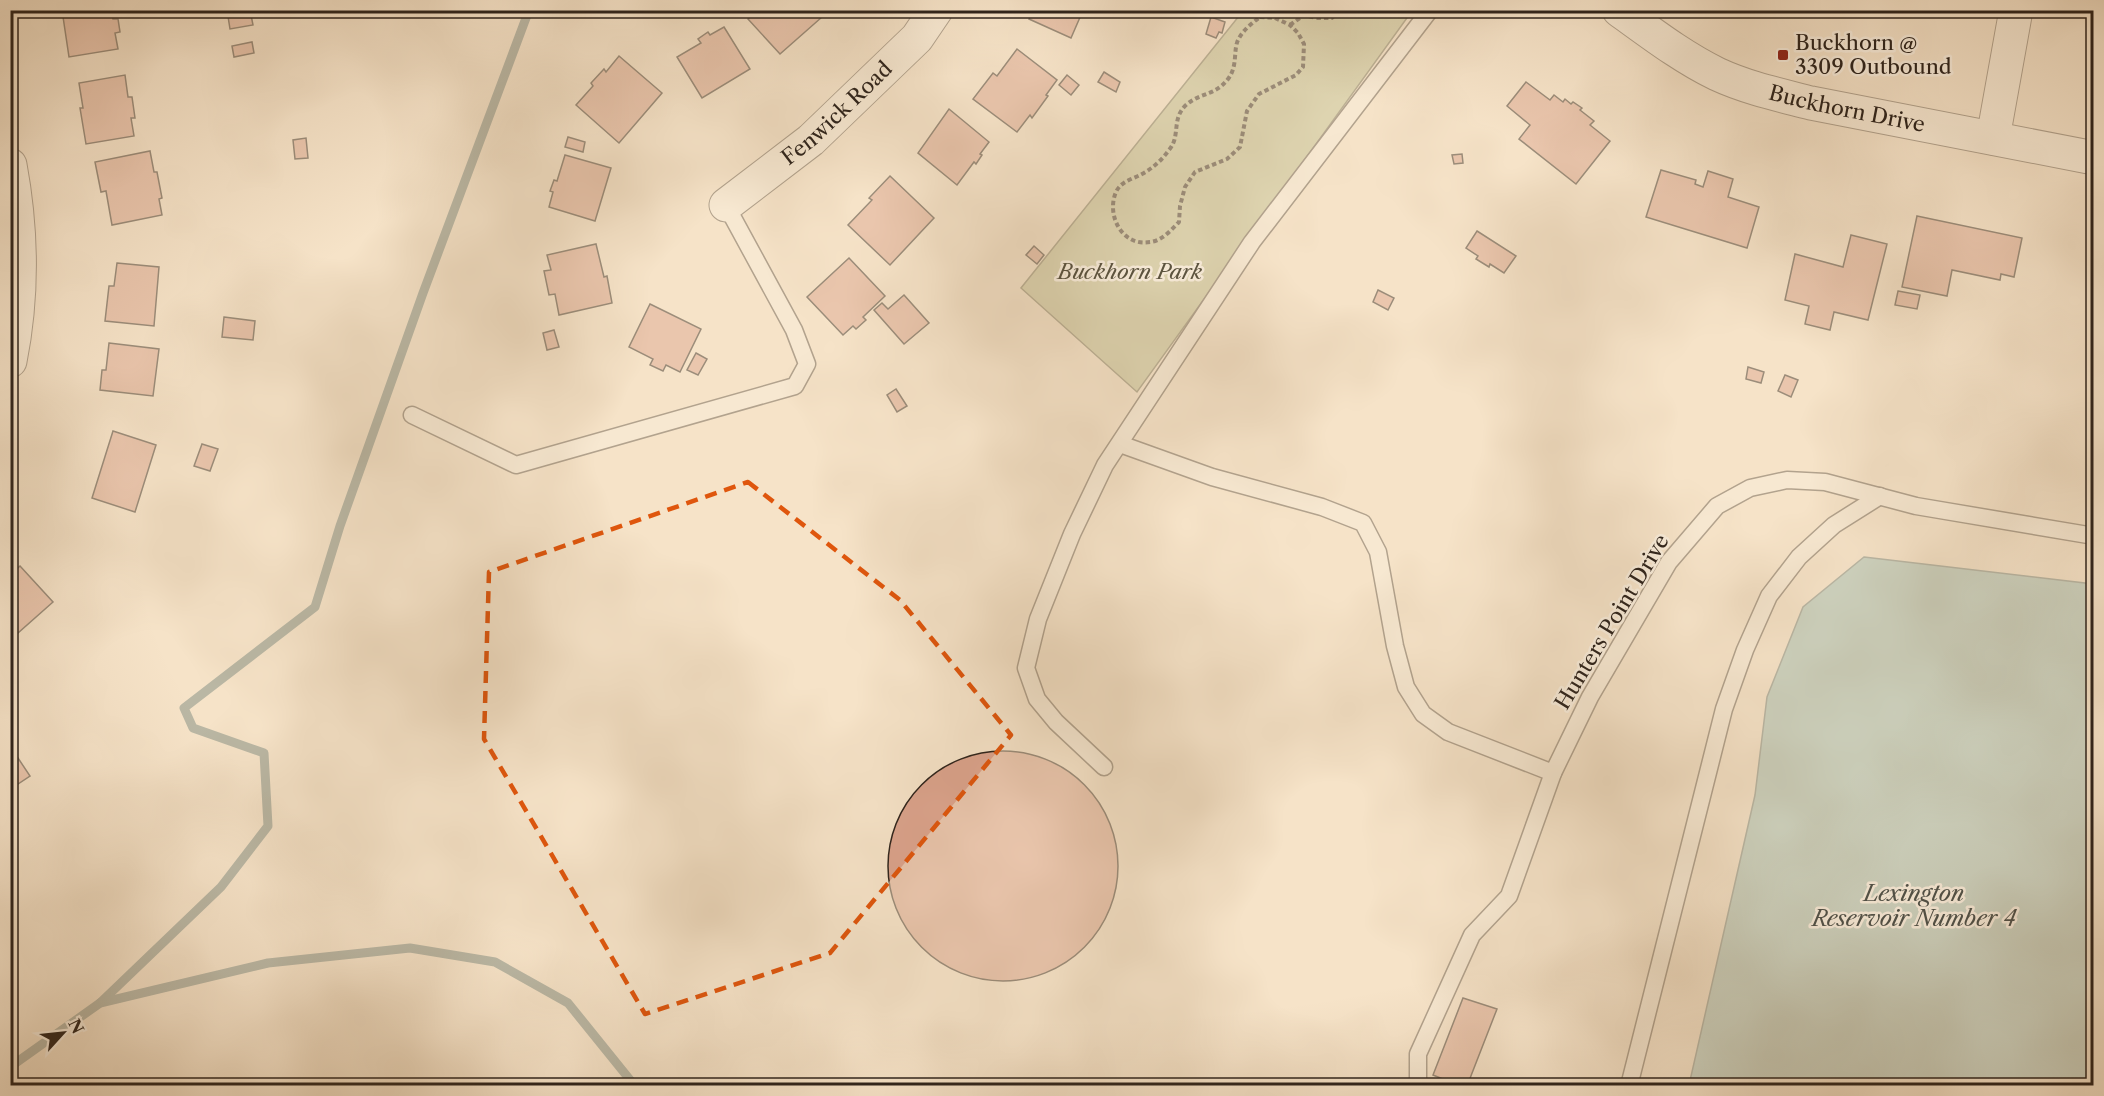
<svg xmlns="http://www.w3.org/2000/svg" width="2104" height="1096" viewBox="0 0 2104 1096" font-family="'Libre Caslon Text',serif">
	<style>
		.green { fill: #c2c292; stroke: #787357; stroke-width: 1.5 }
		.water { fill: #9dbeb7; stroke: #718079; stroke-width: 1.5 }
		.lines { fill: none; stroke-linecap: round; stroke-linejoin: round }
		.stream { stroke: #718079; stroke-width: 9 }
		.building { fill: #dba38c; stroke: #2f241c; stroke-width: 1.5 }
		.service-casing { stroke: #615447; stroke-width: 19 }
		.minor-casing { stroke: #615447; stroke-width: 35 }
		.path { stroke: #2f241c; stroke-width: 4; stroke-dasharray: 4.5 3; stroke-linecap: butt }
		.service { stroke: #f9eddb; stroke-width: 16 }
		.minor { stroke: #f9eddb; stroke-width: 33 }
		.marked { fill: none; stroke: #df560d; stroke-width: 4.5; stroke-dasharray: 12 8; stroke-linejoin: round }
		.poi-dot { fill: #8f2418; stroke: #f9eddb; stroke-width: 2 }
		.labels { text-anchor: middle; stroke-width: 5; stroke-linejoin: round; paint-order: stroke }
		.poi-label { font-size: 21px; fill: #2f241c; stroke: #f9eddb; text-anchor: start }
		.street-label { font-size: 21px; fill: #2f241c; stroke: #f9eddb }
		.park-label { font-size: 21px; font-style: italic; fill: #5b533f; stroke: #f9eddb }
		.water-label { font-size: 22px; font-style: italic; fill: #50524a; stroke: #f9eddb }
	</style>
	<rect width="100%" height="100%" fill="#f6e3c8"/>
	<filter id="stains"><feTurbulence type="fractalNoise" baseFrequency=".00333" numOctaves="4"/><feColorMatrix values="0 0 0 0 .2 0 0 0 0 .09 0 0 0 0 .02 0 0 0 .5 -.17"/></filter>
	<radialGradient id="worn" r=".72"><stop offset=".6" stop-color="#630" stop-opacity="0"/><stop offset="1" stop-color="#630" stop-opacity=".3"/></radialGradient>
	<path class="green" d="M1243 11H1412L1137 392 1021 288Z"/>
	<path class="water" d="M1864 557 2093 584V1085H1689L1755 795 1767 697 1803 607Z"/>
	<g class="lines">
		<g class="stream">
			<path d="M100 1003 221 887 268 826 264 753 193 728 184 708 315 607 340 526 423 293 529 10"/>
			<path d="M10 1067 100 1003 268 963 410 948 495 962 568 1003 635 1086"/>
		</g>
	</g>
	<g class="building">
		<path d="M62 10H112L113 19H118L120 32 115 33 118 49 69 57Z"/>
		<path d="M227 10H250L253 25 230 29Z"/>
		<path d="M757 10H816L822 17 780 54 748 19Z"/>
		<path d="M1033 10H1088L1086 17 1081 15 1071 38 1029 19Z"/>
		<path d="M1211 17 1225 22 1222 33 1219 32 1216 38 1206 34Z"/>
		<path d="M724 27 750 69 702 98 677 57 701 43 698 39 708 32 710 35Z"/>
		<path d="M252 42 254 53 234 57 232 46Z"/>
		<path d="M1017 49 1057 80 1046 95 1048 96 1032 118 1030 115 1017 132 973 99 993 73 997 76Z"/>
		<path d="M619 56 662 93 619 143 576 105 593 86 591 83 604 69 606 72Z"/>
		<path d="M1104 72 1120 82 1116 92 1098 82Z"/>
		<path d="M125 75 128 97H132L135 118H131L134 136 86 144 80 108H83L79 83Z"/>
		<path d="M1067 75 1079 85 1071 95 1059 85Z"/>
		<path d="M1526 82 1550 100 1554 95 1563 102 1565 99 1571 104 1573 102 1582 108 1580 110 1594 121 1590 125 1610 141 1576 184 1519 139 1530 125 1507 106Z"/>
		<path d="M949 109 989 142 980 154 982 155 976 164 974 162 957 185 918 153Z"/>
		<path d="M568 137 585 142 583 152 565 147Z"/>
		<path d="M306 138 308 158 295 159 293 140Z"/>
		<path d="M150 151 154 172H157L162 198 159 199 162 215 112 225 106 191 101 192 95 162Z"/>
		<path d="M1462 154 1463 163 1454 164 1452 155Z"/>
		<path d="M565 155 611 168 595 221 549 207 553 192 550 191 554 180 557 181Z"/>
		<path d="M1661 170 1696 180 1695 184 1703 187 1708 171 1733 179 1728 197 1759 207 1747 248 1646 217Z"/>
		<path d="M890 176 934 218 890 265 848 225 872 200 869 198Z"/>
		<path d="M1917 216 2022 238 2014 277 2001 274 2000 280 1952 270 1947 296 1902 287Z"/>
		<path d="M1477 231 1516 256 1504 273 1490 264 1489 267 1476 259 1478 256 1466 248Z"/>
		<path d="M1851 235 1887 244 1868 320 1834 312 1830 330 1805 324 1809 306 1785 300 1795 254 1843 267Z"/>
		<path d="M596 244 604 277 607 276 612 303 559 315 555 294 549 295 544 271 551 270 547 255Z"/>
		<path d="M1034 246 1044 255 1037 264 1026 255Z"/>
		<path d="M849 258 885 296 863 317 866 320 856 329 853 326 843 335 807 297Z"/>
		<path d="M117 263 159 267 154 326 105 321 109 286H114Z"/>
		<path d="M1378 290 1394 298 1388 310 1373 302Z"/>
		<path d="M1898 291 1920 295 1917 309 1895 305Z"/>
		<path d="M904 295 929 323 904 344 874 310 882 303 888 309Z"/>
		<path d="M650 304 701 329 680 372 666 365 663 371 650 365 653 359 629 347Z"/>
		<path d="M224 317 255 321 253 340 222 337Z"/>
		<path d="M554 330 559 347 547 350 543 333Z"/>
		<path d="M109 343 159 349 153 396 100 390 102 370H106Z"/>
		<path d="M696 353 707 359 698 375 687 370Z"/>
		<path d="M1748 367 1764 372 1761 383 1746 379Z"/>
		<path d="M1785 375 1798 380 1791 397 1778 391Z"/>
		<path d="M896 389 907 406 897 412 887 395Z"/>
		<path d="M113 431 156 445 135 512 92 498Z"/>
		<path d="M202 444 218 449 210 471 194 466Z"/>
		<path d="M20 566 53 602 10 640V575Z"/>
		<circle cx="1003" cy="866" r="115"/>
		<path d="M18 758 30 776 15 786 10 779V762Z"/>
		<path d="M1463 998 1497 1009 1467 1086H1460L1433 1075Z"/>
	</g>
	<g class="lines">
		<defs>
			<g id="service">
				<path d="M412 415 516 465 795 386 807 364 794 330 726 205"/>
				<path d="M1120 444 1212 477 1322 507 1363 523 1378 552 1395 646 1406 687 1423 714 1448 732 1553 773"/>
				<path d="M1104 767 1056 722 1037 699 1026 668 1038 619 1072 534 1105 465 1252 242 1430 10"/>
				<path d="M1418 1086V1054L1472 935 1509 896 1553 773 1590 697 1669 562 1717 506 1750 488 1787 480 1825 482 1916 506 2094 536"/>
				<path d="M1629 1086 1724 709 1745 650 1769 596 1799 557 1834 525 1880 496"/>
			</g>
			<g id="minor">
				<path id="s1" d="M1619 10C1651 33 1682 57 1717 74 1747 88 1780 95 1811 103L2094 158"/>
				<path d="M1993 138 2016 10"/>
				<path d="M10 165C22 230 23 296 10 361"/>
				<path id="s2" d="M726 205 811 140 917 38 936 10"/>
			</g>
		</defs>
		<use href="#service" class="service-casing"/>
		<use href="#minor" class="minor-casing"/>
		<g class="path">
			<path d="M1260 17 1275 18 1290 25 1298 33 1304 44 1303 67 1296 75 1259 94 1247 111 1240 147 1227 159 1195 172 1185 187 1180 206 1179 222C1171 230 1162 241 1150 242 1122 247 1106 215 1116 192 1121 181 1133 179 1142 174 1153 168 1162 160 1169 150 1181 136 1171 119 1186 105 1201 92 1215 96 1228 79 1238 66 1233 51 1238 40 1243 30 1252 23 1260 17Z"/>
			<path d="M1290 25 1304 15 1316 18H1332L1339 10"/>
		</g>
		<use href="#service" class="service"/>
		<use href="#minor" class="minor"/>
	</g>
	<path d="M0 0H2104V1096H0ZM748 482 900 600 1011 735 830 953 645 1014 484 739 489 572Z" fill="#f6e3c8" fill-opacity=".55" fill-rule="evenodd"/>
	<path class="marked" d="M748 482 900 600 1011 735 830 953 645 1014 484 739 489 572Z"/>
	<rect class="poi-dot" x="1777" y="49" width="12" height="12" rx="3"/>
	<g class="labels">
		<g class="poi-label">
			<text x="1795" y="50">Buckhorn @<tspan x="1795" dy="24">3309 Outbound</tspan></text>
		</g>
		<g class="street-label">
			<text dy="7" stroke="none"><textPath href="#s1" startOffset="252">Buckhorn Drive</textPath></text>
			<text dy="7" stroke="none"><textPath href="#s2" startOffset="144">Fenwick Road</textPath></text>
			<text transform="translate(1612 622) rotate(-59)" y="7">Hunters Point Drive</text>
		</g>
		<g class="park-label">
			<text x="1130" y="279">Buckhorn Park</text>
		</g>
		<g class="water-label">
			<text x="1914" y="901">Lexington<tspan x="1914" dy="25">Reservoir Number 4</tspan></text>
		</g>
	</g>
	<rect width="2104" height="1096" fill="none" stroke="#f6e3c8" stroke-width="36"/>
	<rect x="12" y="12" width="2080" height="1072" fill="none" stroke="#2f241c" stroke-width="3"/>
	<rect x="18" y="18" width="2068" height="1060" fill="none" stroke="#2f241c" stroke-width="1.5"/>
	<g transform="translate(63 1033) rotate(63)" stroke="#f9eddb" stroke-width="4.5" paint-order="stroke">
	<path d="M0-4.5L10 22L0 15L-10 22Z" fill="#2f241c"/>
	<text y="-9" font-size="16" font-weight="bold" text-anchor="middle" fill="#2f241c">N</text>
	</g>
	<rect width="100%" height="100%" filter="url(#stains)"/>
	<rect width="100%" height="100%" fill="url(#worn)"/>
</svg>
